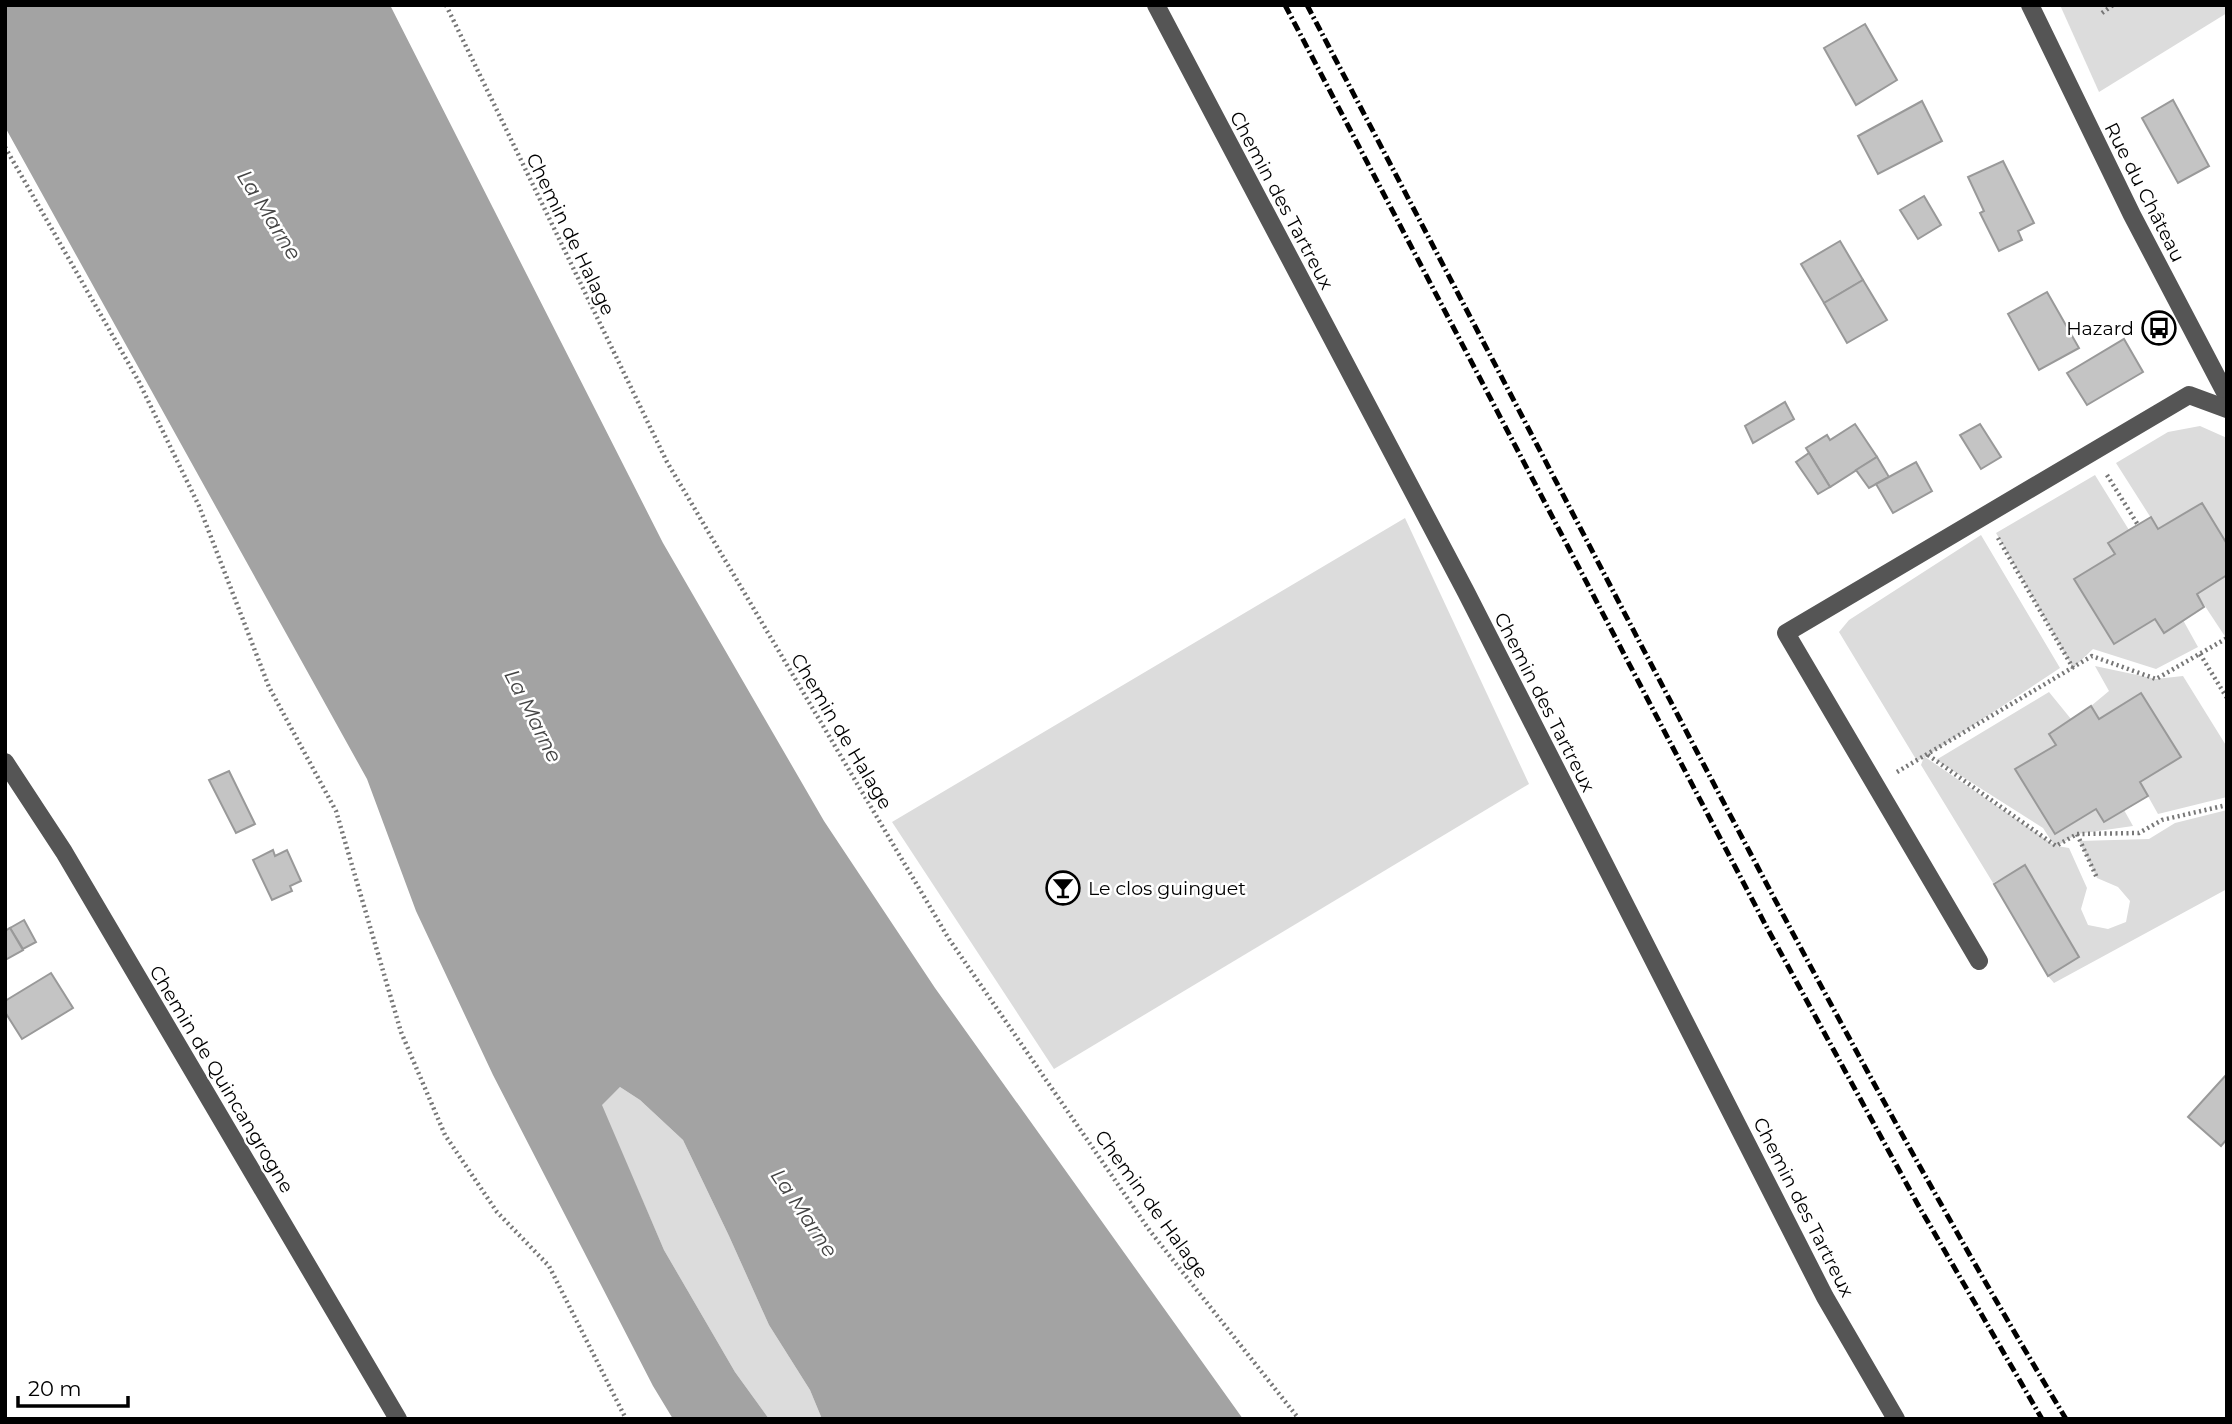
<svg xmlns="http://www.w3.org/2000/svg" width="2232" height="1424" viewBox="0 0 2232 1424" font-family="Montserrat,sans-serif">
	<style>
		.green { fill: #dcdcdc }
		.water { fill: #a3a3a3 }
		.building { fill: #c4c4c4; stroke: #999; stroke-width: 2 }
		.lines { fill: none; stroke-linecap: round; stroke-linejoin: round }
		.path { stroke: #777; stroke-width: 4.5; stroke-dasharray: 2 3.5; stroke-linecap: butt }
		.minor { stroke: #555; stroke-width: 18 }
		.rail { stroke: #000; stroke-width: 5; stroke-dasharray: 10 3.5 2 3.5; stroke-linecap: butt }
		.labels { text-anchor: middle; stroke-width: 5; stroke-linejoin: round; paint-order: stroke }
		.street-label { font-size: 19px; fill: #000; stroke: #fff }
		.poi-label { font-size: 19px; fill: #000; stroke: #fff; text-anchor: end }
		.water-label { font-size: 21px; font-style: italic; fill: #444; stroke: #fff }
	</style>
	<rect width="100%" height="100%" fill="#fff"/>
	<g class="green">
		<path d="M2060 5H2227V13L2099 92Z"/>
		<path d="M2200 426 2227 438V544L2202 503 2158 529 2116 463 2168 432Z"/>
		<path d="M2095 475 2129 530 2108 543 2115 554 2075 580 2114 644 2155 619 2164 633 2183 620 2198 647 2156 669 2093 649 2073 668 1996 533Z"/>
		<path d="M1405 518 1529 784 1054 1069 892 822Z"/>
		<path d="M1981 535 2060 668 1925 757 2054 845 2043 828 1936 760 2049 692 2071 719 2049 733 2056 745 2015 770 2055 834 2096 809 2105 822 2124 810 2133 826 2077 834 2057 846 2069 848 2087 888 2081 909 2088 925 2108 929 2126 922 2130 901 2118 887 2097 878 2079 841 2149 839 2175 823 2227 810V889L2054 983 2048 976 2079 956 2025 866 1993 883 1921 765 1924 757 1917 761 1839 632 1849 620Z"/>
		<path d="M2227 575V638H2226L2197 594Z"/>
		<path d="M2095 666 2156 679 2183 676 2227 747V797L2158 814 2140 782 2181 757 2141 694 2099 719 2091 706 2109 691Z"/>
		<path d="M620 1087 640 1100 683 1140 729 1236 769 1325 810 1390 822 1419H769L735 1372 664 1250 601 1105Z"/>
	</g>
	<path class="water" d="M5 5H390L663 543 824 821 935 988 1243 1419H822L810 1390 769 1325 729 1236 683 1140 640 1100 620 1087 602 1105 664 1250 735 1372 769 1419H673L653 1386 493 1075 416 911 367 779 5 127Z"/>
	<g class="building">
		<path d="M1865 24 1897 80 1856 105 1824 48Z"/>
		<path d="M2173 100 2209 166 2178 183 2142 118Z"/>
		<path d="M1922 101 1942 141 1878 174 1858 136Z"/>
		<path d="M2003 161 2034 223 2018 231 2022 240 1999 251 1980 213 1984 211 1968 177Z"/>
		<path d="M1924 196 1941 225 1918 239 1900 210Z"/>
		<path d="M1840 241 1863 280 1824 303 1801 264Z"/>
		<path d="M1863 280 1887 320 1847 343 1824 303Z"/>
		<path d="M2047 292 2079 348 2039 370 2008 314Z"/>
		<path d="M2124 339 2143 372 2087 405 2067 373Z"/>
		<path d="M1785 402 1794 419 1753 443 1745 426Z"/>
		<path d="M1855 424 1877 457 1830 487 1806 448 1827 435 1830 440Z"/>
		<path d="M1980 424 2001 457 1981 469 1960 435Z"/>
		<path d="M1809 453 1830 487 1818 494 1796 462Z"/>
		<path d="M1877 457 1889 477 1869 488 1856 470Z"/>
		<path d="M1916 462 1932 491 1893 513 1876 484Z"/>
		<path d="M2202 503 2227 544V575L2197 594 2204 607 2164 633 2155 619 2114 644 2074 579 2115 554 2108 543 2129 530 2151 517 2158 529Z"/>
		<path d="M2141 693 2181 757 2140 782 2148 796 2104 822 2096 809 2055 834 2015 769 2056 745 2049 734 2091 706 2099 719Z"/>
		<path d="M229 771 255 824 236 833 209 780Z"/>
		<path d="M273 850 275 856 287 850 301 881 290 886 292 891 272 900 253 860Z"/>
		<path d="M2025 865 2079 957 2048 976 1994 884Z"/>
		<path d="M24 920 36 942 23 949 10 928Z"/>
		<path d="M10 928 23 950 5 960V931Z"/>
		<path d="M51 973 73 1008 22 1039 5 1012V1001Z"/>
		<path d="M2226 1075 2227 1139 2221 1146 2188 1117Z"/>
	</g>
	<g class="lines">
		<g class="path">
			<path d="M446 5 667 462 949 939 1150 1231 1299 1419"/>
			<path d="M2102 13 2113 5"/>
			<path d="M5 147 138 380 199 506 269 687 336 811 401 1032 445 1135 497 1212 549 1266 626 1419"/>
			<path d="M2107 475 2138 525"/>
			<path d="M1998 538 2073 668"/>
			<path d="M2200 654 2227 698"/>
			<path d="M1928 755 2056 846 2077 834 2097 878"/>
			<path d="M1897 772 2092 656 2156 679 2227 638"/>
			<path d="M2077 834 2139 833 2162 820 2227 805"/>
		</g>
		<g class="minor">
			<path d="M1156 5 1466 592 1825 1297 1896 1419"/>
			<path d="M2030 5 2132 215 2227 396"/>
			<path d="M5 762 64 852 398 1419"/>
			<path d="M1979 961 1786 633 2189 395 2227 409"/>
		</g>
		<g class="rail">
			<path d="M1285 5 1765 924 1917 1203 2042 1419"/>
			<path d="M1307 5C1418 217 1529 429 1639 641 1776 903 1913 1165 2066 1419"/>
		</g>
	</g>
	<defs>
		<symbol id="bus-ring" viewBox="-11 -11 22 22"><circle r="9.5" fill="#fff" stroke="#000" stroke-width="1.5"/><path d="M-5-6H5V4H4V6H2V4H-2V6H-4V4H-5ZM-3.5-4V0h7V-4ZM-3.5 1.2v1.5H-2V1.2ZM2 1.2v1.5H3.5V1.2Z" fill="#000"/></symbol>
		<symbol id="bar-ring" viewBox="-11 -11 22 22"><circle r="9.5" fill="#fff" stroke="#000" stroke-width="1.5"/><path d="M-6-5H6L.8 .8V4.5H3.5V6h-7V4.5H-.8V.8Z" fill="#000"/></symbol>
	</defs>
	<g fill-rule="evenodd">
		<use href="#bus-ring" x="2140" y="309" width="38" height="38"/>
		<use href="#bar-ring" x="1044" y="869" width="38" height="38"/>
	</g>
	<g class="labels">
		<g class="street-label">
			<text transform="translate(2145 192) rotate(63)" y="7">Rue du Château</text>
			<text transform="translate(1282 200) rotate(62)" y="7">Chemin des Tartreux</text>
			<text transform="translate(571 234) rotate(64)" y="7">Chemin de Halage</text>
			<text transform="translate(1545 702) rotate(63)" y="7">Chemin des Tartreux</text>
			<text transform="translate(842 731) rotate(59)" y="7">Chemin de Halage</text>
			<text transform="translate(222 1079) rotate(59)" y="7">Chemin de Quincangrogne</text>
			<text transform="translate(1152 1204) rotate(54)" y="7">Chemin de Halage</text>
			<text transform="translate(1804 1207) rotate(63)" y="7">Chemin des Tartreux</text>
		</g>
		<g class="poi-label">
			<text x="2134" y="335">Hazard</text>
			<text x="1088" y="895" text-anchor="start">Le clos guinguet</text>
		</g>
		<g class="water-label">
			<text transform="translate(269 215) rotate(58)" y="7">La Marne</text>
			<text transform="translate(533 716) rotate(63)" y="7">La Marne</text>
			<text transform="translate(804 1213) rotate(56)" y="7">La Marne</text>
		</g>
	</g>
	<rect width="2232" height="1424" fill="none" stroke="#000000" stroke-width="14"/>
	<path d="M18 1396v10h110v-10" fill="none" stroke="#000000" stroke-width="3.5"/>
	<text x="28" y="1396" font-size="21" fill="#000000" stroke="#ffffff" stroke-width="5" paint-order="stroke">20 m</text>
</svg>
